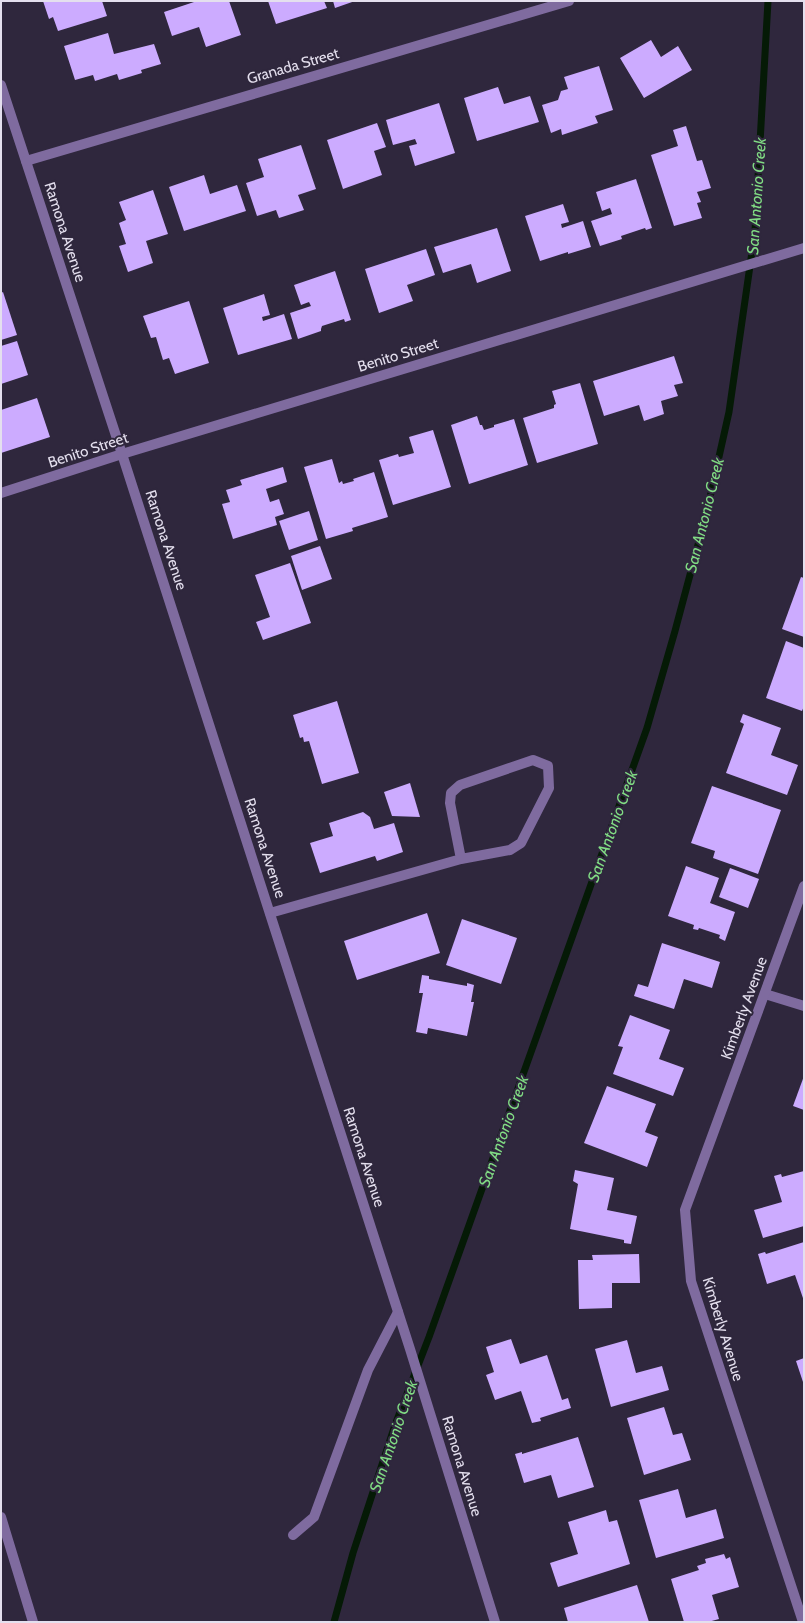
<svg xmlns="http://www.w3.org/2000/svg" width="805" height="1623" viewBox="0 0 805 1623" font-family="Cabin,sans-serif">
	<style>
		.lines { fill: none; stroke-linecap: round; stroke-linejoin: round }
		.stream { stroke: #051a06; stroke-width: 7 }
		.building { fill: #ccabff }
		.minor { stroke: #7f6b9f; stroke-width: 10 }
		.labels { text-anchor: middle; stroke-width: 4; stroke-linejoin: round; paint-order: stroke }
		.street-label { font-size: 15px; fill: #e4dfee; stroke: #2f273d }
		.water-label { font-size: 16px; font-style: italic; fill: #81dc84; stroke: #2f273d }
	</style>
	<rect width="100%" height="100%" fill="#2f273d"/>
	<g class="lines">
		<path class="stream" d="M334 1622 353 1553 395 1425 429 1337 647 728 675 631 706 515 729 412 755 231 768 1"/>
	</g>
	<g class="building">
		<path d="M43 1H102L107 16 58 31 53 17 49 19Z"/>
		<path d="M197 1H229L241 35 206 47 199 27 172 36 164 12Z"/>
		<path d="M268 1H324L327 8 276 24Z"/>
		<path d="M333 1H355L335 8Z"/>
		<path d="M108 33 114 54 154 44 161 64 141 70 142 73 119 80 117 74 95 81 93 75 75 80 64 46Z"/>
		<path d="M651 40 661 57 678 46 692 70 644 98 620 58Z"/>
		<path d="M599 66 613 110 595 116 598 123 562 135 561 129 551 133 542 105 558 100 561 91 568 89 564 77Z"/>
		<path d="M498 87 504 104 530 96 539 122 477 141 464 98Z"/>
		<path d="M439 103 455 153 415 166 409 146 417 144 415 139 393 145 386 120Z"/>
		<path d="M377 123 386 147 374 151 382 175 343 189 327 140Z"/>
		<path d="M686 126 697 161 702 160 711 188 697 192 701 202 697 203 702 218 674 226 651 155 678 146 673 130Z"/>
		<path d="M301 145 316 189 298 195 304 210 279 218 276 210 257 216 246 183 264 177 258 159Z"/>
		<path d="M204 175 210 194 237 185 246 211 184 231 169 187Z"/>
		<path d="M636 179 652 228 646 230 645 228 621 236 622 239 600 246 591 221 612 214 610 208 602 211 596 192Z"/>
		<path d="M153 190 168 234 146 241 153 263 128 272 119 246 126 244 119 223 126 220 119 202Z"/>
		<path d="M563 204 569 222 561 224 562 228 583 221 591 247 568 254V252L540 261 525 216Z"/>
		<path d="M497 228 511 271 477 283 471 264 443 273 434 247Z"/>
		<path d="M426 249 435 275 407 285 413 301 379 313 365 269Z"/>
		<path d="M335 271 351 320 345 322 344 319 322 326 321 329V331L298 339 290 313 311 306 309 302 301 305 294 285Z"/>
		<path d="M3 292 17 335 1 340V293Z"/>
		<path d="M264 294 270 315 262 317 263 321 284 314 292 339 238 355 223 308Z"/>
		<path d="M189 301 209 363 175 374 169 358 163 360 156 337 151 338 143 316Z"/>
		<path d="M17 341 28 375 1 384V346Z"/>
		<path d="M674 356 683 383 674 385 678 396 661 401 664 414 644 421 639 405 604 416 593 381Z"/>
		<path d="M580 383 598 444 537 463 523 418 554 408V405L556 404 552 391Z"/>
		<path d="M37 398 50 437 1 453V410Z"/>
		<path d="M477 416 480 425H482L484 430 494 427V425L514 419 528 465 469 484 451 425Z"/>
		<path d="M433 430 451 487 393 505 379 460 398 454 399 457 414 453 409 437Z"/>
		<path d="M332 459 339 483 342 481 343 484 354 481 353 479 374 472 388 517 352 528 353 531 326 539 304 467Z"/>
		<path d="M283 467 287 482 266 489 270 502 279 499 284 514 275 517 277 525 233 539 222 504 230 502 226 490 242 485 240 480Z"/>
		<path d="M309 511 318 540 289 550 279 521Z"/>
		<path d="M320 546 332 579 302 590 291 556Z"/>
		<path d="M290 563 311 623 263 640 256 622 270 617 255 575Z"/>
		<path d="M801 577 804 578V637L782 629Z"/>
		<path d="M786 641 804 648V706L802 711 766 698Z"/>
		<path d="M337 701 359 773 322 784 309 741 304 742 303 737 300 738 293 715Z"/>
		<path d="M743 714 781 728 771 755 798 765 787 795 726 773 744 724 740 722Z"/>
		<path d="M410 783 420 817 392 816 384 792Z"/>
		<path d="M712 786 781 810 758 874 713 858 715 851 691 843Z"/>
		<path d="M363 812 370 817 374 829 394 823 403 852 377 861 375 856 320 873 310 843 333 836 329 823Z"/>
		<path d="M686 866 719 878 710 903 735 912 725 941 719 938 720 935 699 928 698 930 693 929 694 925 668 916Z"/>
		<path d="M730 868 759 879 748 908 719 897Z"/>
		<path d="M427 913 440 953 357 980 344 941Z"/>
		<path d="M462 919 517 938 501 984 446 965Z"/>
		<path d="M662 943 720 962 712 988 684 979 674 1009 634 996 638 984 648 987Z"/>
		<path d="M422 975 429 976V979L467 986V983L474 985 471 1002H474L467 1036 428 1028 427 1034 416 1032 423 993H419Z"/>
		<path d="M630 1015 670 1030 659 1059 684 1068 673 1096 613 1074 623 1047 618 1046Z"/>
		<path d="M804 1076V1110L793 1106Z"/>
		<path d="M607 1086 656 1104 645 1132 658 1137 647 1167 584 1143Z"/>
		<path d="M575 1170 614 1178 607 1210 637 1216 631 1244 624 1243V1240L570 1229 578 1184 573 1181Z"/>
		<path d="M804 1171V1226L763 1238 754 1210 782 1202 774 1176 781 1174 782 1177Z"/>
		<path d="M804 1242V1301L795 1275 767 1284 758 1254 765 1252 766 1254Z"/>
		<path d="M639 1254 640 1283H612V1308L579 1309 578 1260H593L592 1255Z"/>
		<path d="M511 1339 520 1364 547 1355 562 1400 568 1398 571 1408 540 1418 541 1421 532 1423 521 1391 495 1400 486 1375 494 1372 486 1347Z"/>
		<path d="M627 1340 636 1373 662 1366 669 1390 611 1407 595 1349Z"/>
		<path d="M804 1358V1385L796 1361Z"/>
		<path d="M664 1407 673 1435 682 1433 691 1460 644 1475 627 1418Z"/>
		<path d="M578 1437 594 1487 558 1498 551 1475 524 1483 515 1454 522 1452V1454Z"/>
		<path d="M678 1489 686 1518 716 1509 724 1538 656 1558 639 1500Z"/>
		<path d="M606 1510 609 1522 617 1520 630 1564 558 1587 550 1563 578 1554 568 1522Z"/>
		<path d="M724 1554 726 1559 730 1557 739 1587 712 1595 719 1619 708 1622H684L671 1579 699 1570 697 1566 706 1563 705 1559Z"/>
		<path d="M637 1585 649 1622H568L564 1608Z"/>
	</g>
	<g class="lines">
		<g class="minor">
			<path d="M1 85 122 454 410 1349 495 1622"/>
			<path d="M26 161 569 1"/>
			<path d="M1 493 122 454 804 248"/>
			<path d="M270 913 461 859 510 850 521 843 549 788 548 766 533 760 460 785 451 793 450 803 461 859"/>
			<path d="M765 994 804 1006"/>
			<path d="M1 1517 33 1622"/>
			<path d="M293 1535 314 1517 368 1370 398 1312"/>
			<path d="M803 1622 691 1281 685 1210 804 886"/>
		</g>
	</g>
	<g class="labels">
		<g class="street-label">
			<text transform="translate(293 66) rotate(-16)" y="5">Granada Street</text>
			<text transform="translate(65 232) rotate(72)" y="5">Ramona Avenue</text>
			<text transform="translate(398 355) rotate(-17)" y="5">Benito Street</text>
			<text transform="translate(88 450) rotate(-18)" y="5">Benito Street</text>
			<text transform="translate(166 540) rotate(72)" y="5">Ramona Avenue</text>
			<text transform="translate(265 848) rotate(72)" y="5">Ramona Avenue</text>
			<text transform="translate(744 1008) rotate(-70)" y="5">Kimberly Avenue</text>
			<text transform="translate(364 1157) rotate(72)" y="5">Ramona Avenue</text>
			<text transform="translate(723 1329) rotate(73)" y="5">Kimberly Avenue</text>
			<text transform="translate(462 1466) rotate(73)" y="5">Ramona Avenue</text>
		</g>
		<g class="water-label">
			<text transform="translate(756 196) rotate(-86)" y="6">San Antonio Creek</text>
			<text transform="translate(704 515) rotate(-76)" y="6">San Antonio Creek</text>
			<text transform="translate(612 826) rotate(-70)" y="6">San Antonio Creek</text>
			<text transform="translate(503 1131) rotate(-70)" y="6">San Antonio Creek</text>
			<text transform="translate(393 1436) rotate(-71)" y="6">San Antonio Creek</text>
		</g>
	</g>
	<rect width="805" height="1623" fill="none" stroke="#e4dfee" stroke-width="4"/>
</svg>
